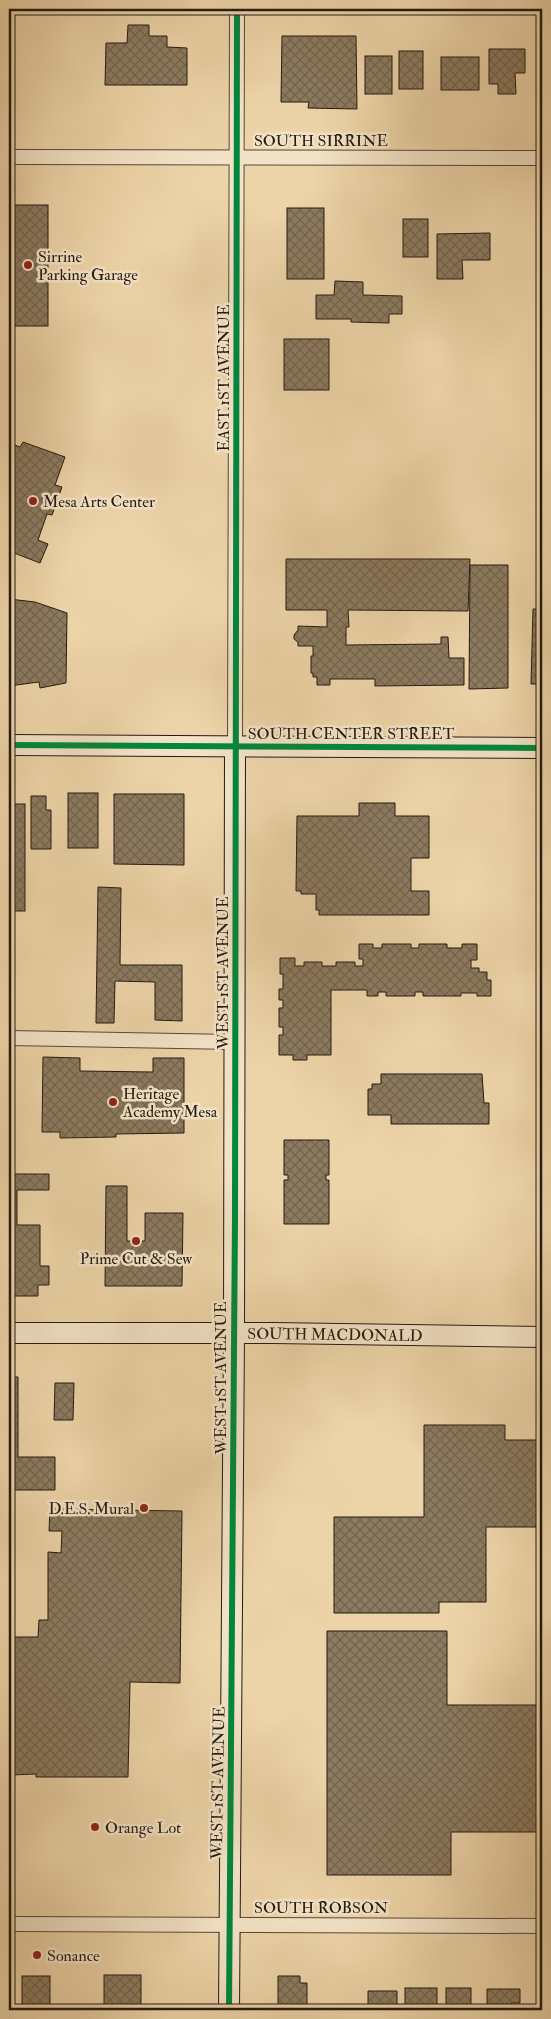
<svg xmlns="http://www.w3.org/2000/svg" width="551" height="2019" viewBox="0 0 551 2019" font-family="'IM FELL Double Pica',serif">
	<style>
		.building { fill: url(#building-cross-hatch); stroke: #231a12 }
		.lines { fill: none; stroke-linecap: round; stroke-linejoin: round }
		.street-casing { stroke: #564838; stroke-width: 16 }
		.secondary-casing { stroke: #231a12; stroke-width: 22 }
		.street { stroke: #f3e3c6; stroke-width: 14 }
		.secondary { stroke: #f3e3c6; stroke-width: 20 }
		.cycleway-casing { stroke: #f3e3c6; stroke-width: 9 }
		.cycleway { stroke: #00873e; stroke-width: 6 }
		.poi-dot { fill: #8f2418; stroke: #f3e3c6; stroke-width: 2 }
		.labels { text-anchor: middle; stroke-width: 5; stroke-linejoin: round; paint-order: stroke }
		.street-label { font-size: 16px; fill: #231a12; stroke: #f3e3c6 }
		.poi-label { font-size: 16px; fill: #231a12; stroke: #f3e3c6; text-anchor: start }
	</style>
	<defs>
		<pattern id="building-cross-hatch" width="8" height="8" patternUnits="userSpaceOnUse" patternTransform="scale(1.25)"><rect width="8" height="8" fill="#8c7b60"/><path d="M0 0l8 8M0 8l8-8" fill="none" stroke="#72644e"/></pattern>
	</defs>
	<rect width="100%" height="100%" fill="#edd4a8"/>
	<filter id="stains"><feTurbulence type="fractalNoise" baseFrequency=".004" numOctaves="4"/><feColorMatrix values="0 0 0 0 .2 0 0 0 0 .09 0 0 0 0 .02 0 0 0 .5 -.17"/></filter>
	<radialGradient id="worn" r=".72"><stop offset=".6" stop-color="#630" stop-opacity="0"/><stop offset="1" stop-color="#630" stop-opacity=".3"/></radialGradient>
	<g class="building">
		<path d="M128 25H149V36H167V47L187 48V85H105L106 43H127Z"/>
		<path d="M282 36H356L357 109 308 108 309 102H281Z"/>
		<path d="M489 49H525V73H515L516 94H498V84H489Z"/>
		<rect x="399" y="51" width="24" height="38"/>
		<rect x="365" y="56" width="27" height="38"/>
		<rect x="441" y="57" width="38" height="33"/>
		<rect x="541" y="69" width="1" height="24"/>
		<rect x="9" y="205" width="39" height="121"/>
		<rect x="287" y="208" width="37" height="71"/>
		<rect x="403" y="219" width="25" height="38"/>
		<path d="M490 233V260H462L463 279H437V234Z"/>
		<path d="M335 281 363 282V295L402 296V314H389V323L351 322V319H316V295H334Z"/>
		<rect x="284" y="339" width="45" height="51"/>
		<path d="M23 442 65 457 55 485 62 487 52 515 47 514 38 540 48 544 40 563 9 551V443L20 447Z"/>
		<path d="M286 559H470L468 611 348 610 349 627H346V645L441 644V637H448L449 658H464V685L375 686V679H330V685H317V677H313V673H311V656H313V646H298V642L294 639V635L298 630V626L327 627V610H286Z"/>
		<path d="M470 565H508V688L469 689Z"/>
		<path d="M539 576H542V595H540Z"/>
		<path d="M9 599 35 602 67 613 66 683 40 688 39 682 9 686Z"/>
		<path d="M540 603H542V684H531L533 609H540Z"/>
		<rect x="68" y="793" width="30" height="55"/>
		<path d="M114 794H184V865L114 864Z"/>
		<path d="M31 796H46V810H51V849H31Z"/>
		<path d="M359 803H395V816H429V858H411V891H429V915H319V910H316V894H301V891H296L297 816H359Z"/>
		<rect x="9" y="804" width="16" height="107"/>
		<path d="M98 887 121 888 120 965H182V1021L155 1020V982L115 981 114 1023H96Z"/>
		<path d="M359 944H373V948H382V944H411V948H419V944H447V948H462V944H477V960H471V968H479V972H487V980H491V996H477V993H461V996H423V992H415V996H386V992H378V996H367V990H331V1055H307V1060H293V1055H279V1035H283V1027H279V1008H283V1000H279V989H283V974H280V958H295V966H304V962H322V966H336V962H355V966H363V959H359Z"/>
		<path d="M43 1057 80 1058V1071L153 1072V1058H184V1133L116 1134V1137L60 1138V1132H42Z"/>
		<path d="M381 1074H482L484 1103H489V1124H391V1115H368V1089H372V1084H381Z"/>
		<path d="M284 1140H329V1175H326V1180H329V1224H284V1180H288V1175H284Z"/>
		<path d="M9 1174H49V1190H17V1225H40V1266H49V1285H38V1296H9Z"/>
		<path d="M106 1186H127V1241H145V1213H183L182 1286H105Z"/>
		<path d="M9 1377H18V1457H55V1490H9Z"/>
		<path d="M55 1383H74L73 1420H54Z"/>
		<path d="M424 1425H505V1440H542V1527H486V1602H439V1613H334V1517H424Z"/>
		<path d="M50 1509 182 1511 180 1683 130 1682 128 1777H36V1774L10 1775 9 1637H38L39 1620H48V1552L61 1553 62 1531H49Z"/>
		<path d="M327 1631H447V1705H542V1832H451V1875H327Z"/>
		<rect x="104" y="1975" width="37" height="35"/>
		<rect x="22" y="1976" width="28" height="34"/>
		<path d="M278 1976H300V1983H307V2010H278Z"/>
		<rect x="405" y="1988" width="32" height="22"/>
		<rect x="446" y="1988" width="25" height="22"/>
		<path d="M487 1989H520V2003H511V2010H487Z"/>
		<path d="M368 1991H397V2010H378V2008H368Z"/>
	</g>
	<g class="lines">
		<defs>
			<g id="street">
				<path d="M9 157 542 158"/>
				<path d="M235 746 237 9"/>
				<path d="M9 1038 235 1042"/>
				<path d="M9 1924 542 1926"/>
			</g>
			<g id="secondary">
				<path d="M9 745 542 748"/>
				<path id="s1" d="M9 1333H273L542 1337"/>
				<path d="M229 2010 234 1333 235 746"/>
			</g>
		</defs>
		<use href="#street" class="street-casing"/>
		<use href="#secondary" class="secondary-casing"/>
		<use href="#street" class="street"/>
		<use href="#secondary" class="secondary"/>
		<defs>
			<g id="cycleway">
				<path d="M9 745 542 748"/>
				<path d="M229 2010 235 1218 237 9"/>
			</g>
		</defs>
		<use href="#cycleway" class="cycleway-casing"/>
		<use href="#cycleway" class="cycleway"/>
	</g>
	<g class="poi-dot">
		<circle cx="28" cy="265" r="5"/>
		<circle cx="33" cy="501" r="5"/>
		<circle cx="113" cy="1102" r="5"/>
		<circle cx="136" cy="1241" r="5"/>
		<circle cx="144" cy="1508" r="5"/>
		<circle cx="95" cy="1827" r="5"/>
		<circle cx="37" cy="1955" r="5"/>
	</g>
	<g class="labels">
		<g class="street-label">
			<text x="321" y="146">SOUTH SIRRINE</text>
			<text transform="translate(223 378) rotate(-90)" y="6">EAST 1ST AVENUE</text>
			<text x="351" y="739">SOUTH CENTER STREET</text>
			<text transform="translate(222 973) rotate(-90)" y="6">WEST 1ST AVENUE</text>
			<text dy="6" stroke="none"><textPath href="#s1" startOffset="326">SOUTH MACDONALD</textPath></text>
			<text transform="translate(220 1378) rotate(-90)" y="6">WEST 1ST AVENUE</text>
			<text transform="translate(217 1783) rotate(-89)" y="6">WEST 1ST AVENUE</text>
			<text x="321" y="1913">SOUTH ROBSON</text>
		</g>
		<g class="poi-label">
			<text x="38" y="262">Sirrine<tspan x="38" dy="18">Parking Garage</tspan></text>
			<text x="43" y="507">Mesa Arts Center</text>
			<text x="123" y="1099">Heritage<tspan x="123" dy="18">Academy Mesa</tspan></text>
			<text x="136" y="1264" text-anchor="middle">Prime Cut &amp; Sew</text>
			<text x="134" y="1514" text-anchor="end">D.E.S. Mural</text>
			<text x="105" y="1833">Orange Lot</text>
			<text x="47" y="1961">Sonance</text>
		</g>
	</g>
	<rect width="551" height="2019" fill="none" stroke="#edd4a8" stroke-width="30"/>
	<rect x="10" y="10" width="531" height="1999" fill="none" stroke="#231a12" stroke-width="2.5"/>
	<rect x="15" y="15" width="521" height="1989" fill="none" stroke="#231a12"/>
	<rect width="100%" height="100%" filter="url(#stains)"/>
	<rect width="100%" height="100%" fill="url(#worn)"/>
</svg>
